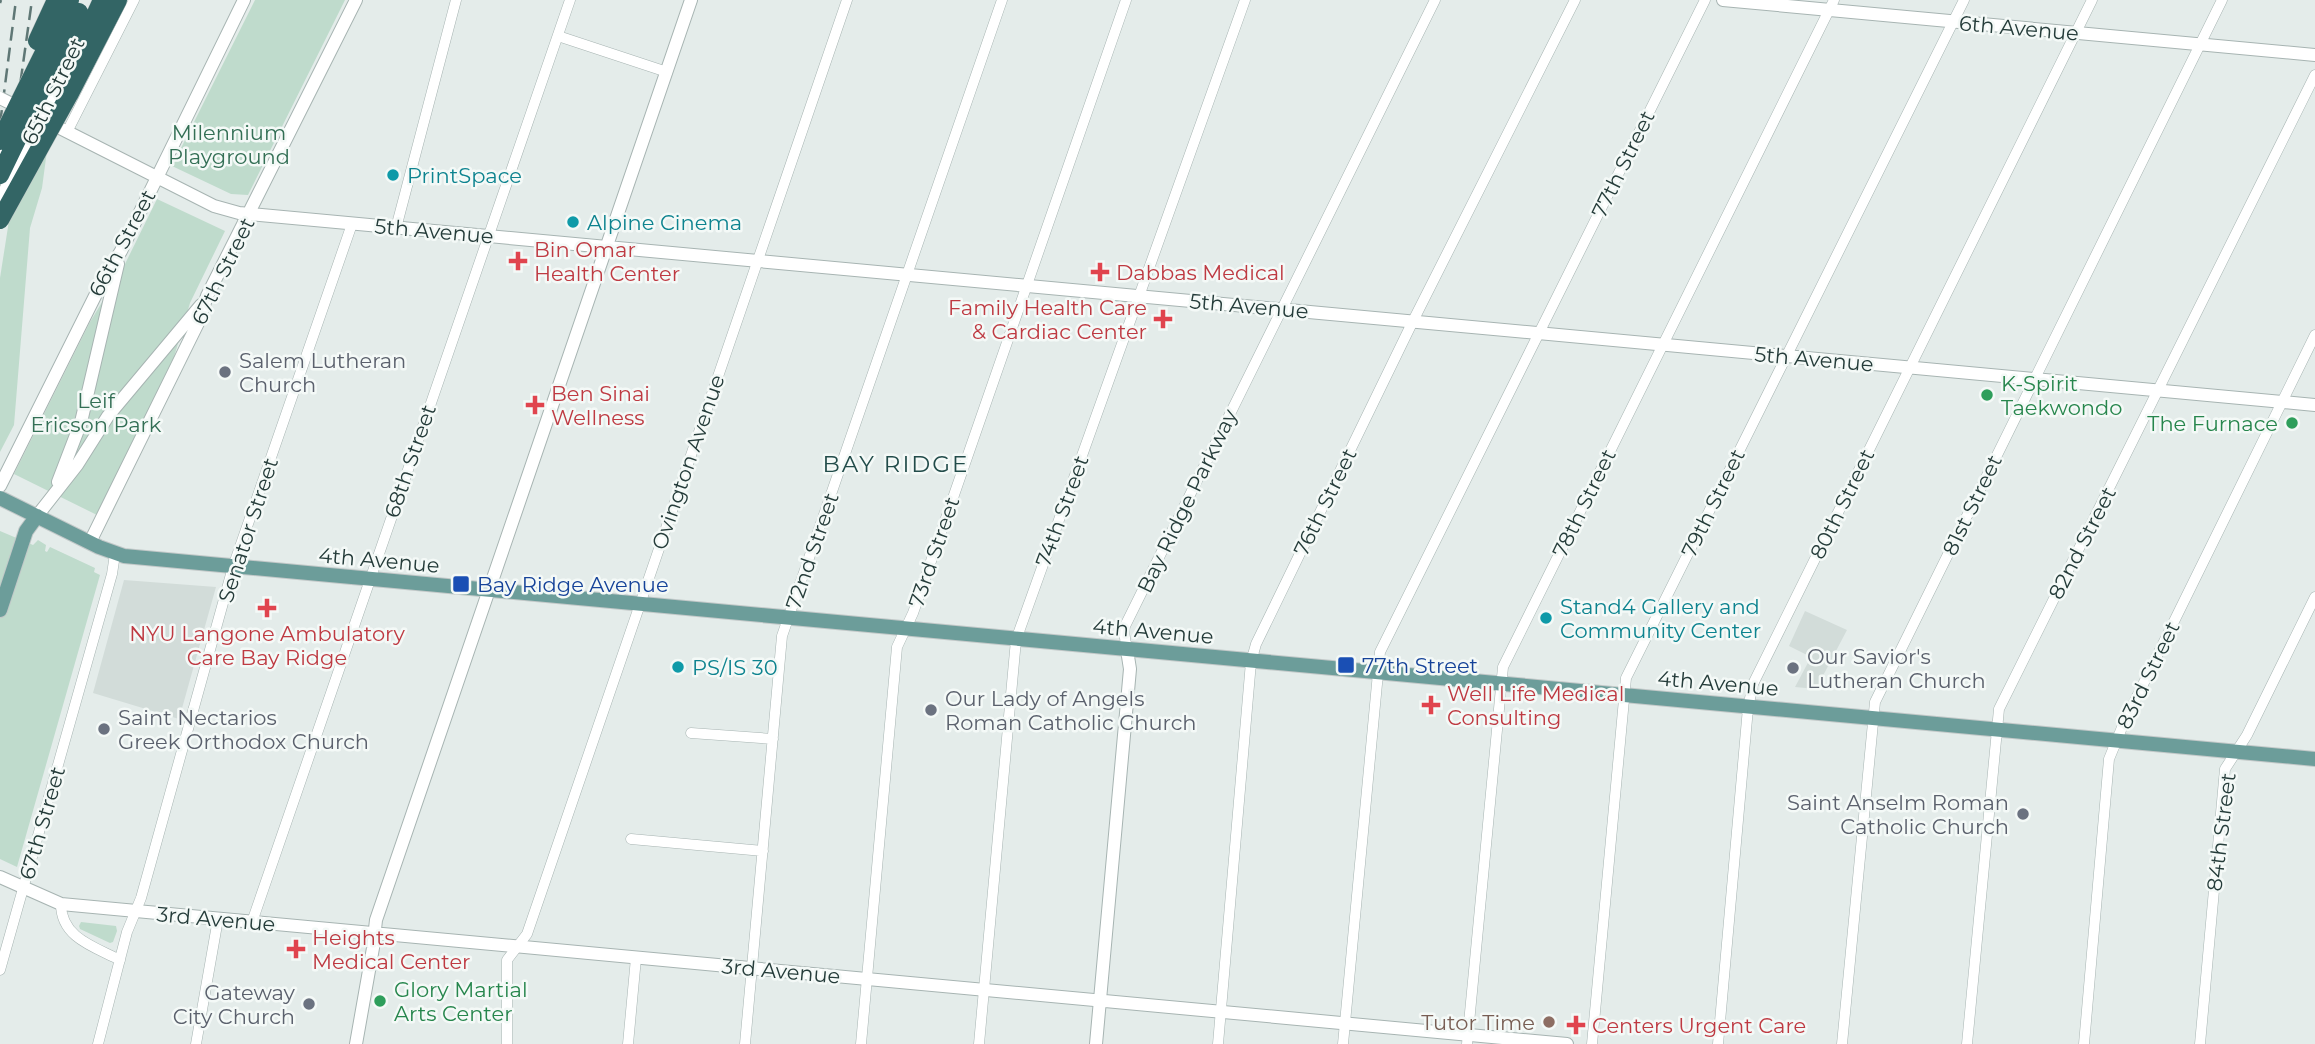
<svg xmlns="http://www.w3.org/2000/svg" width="2315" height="1044" viewBox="0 0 2315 1044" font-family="Montserrat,sans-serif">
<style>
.built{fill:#d2dcd9}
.green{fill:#bfdbcc}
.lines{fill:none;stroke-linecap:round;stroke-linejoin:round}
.minor-casing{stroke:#a7b4b2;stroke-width:11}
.tertiary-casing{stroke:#a7b4b2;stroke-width:14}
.primary-casing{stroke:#c2c8c8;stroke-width:16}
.minor{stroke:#fff;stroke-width:10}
.tertiary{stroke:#fff;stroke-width:12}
.primary{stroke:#6c9d9a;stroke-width:14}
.rail{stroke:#5f7775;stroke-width:2.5;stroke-dasharray:14 7;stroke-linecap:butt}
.tertiary-bridge-casing{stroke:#a7b4b2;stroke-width:14;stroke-linecap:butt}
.secondary-bridge-casing{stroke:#a0b4b0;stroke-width:16;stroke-linecap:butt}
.motorway-bridge-casing{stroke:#c2c8c8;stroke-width:19;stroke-linecap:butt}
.tertiary-bridge{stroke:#fff;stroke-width:12}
.secondary-bridge{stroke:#fff;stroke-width:14}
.motorway-bridge{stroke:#336565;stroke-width:18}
.culture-dot{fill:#0f9aa8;stroke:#f4f9f7;stroke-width:2.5}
.health-dot{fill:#e0444e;stroke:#f4f9f7;stroke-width:2.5}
.worship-dot{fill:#6b7280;stroke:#f4f9f7;stroke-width:2.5}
.leisure-dot{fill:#2e9e5b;stroke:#f4f9f7;stroke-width:2.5}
.transit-dot{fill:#1a4fb4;stroke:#f4f9f7;stroke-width:2.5}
.education-dot{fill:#8d6e63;stroke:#f4f9f7;stroke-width:2.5}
.labels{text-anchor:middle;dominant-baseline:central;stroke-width:5;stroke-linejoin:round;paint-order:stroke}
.street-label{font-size:21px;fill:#253c3a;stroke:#f4f9f7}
.park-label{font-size:21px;fill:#336f55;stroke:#f4f9f7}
.culture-label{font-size:21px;fill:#0d838f;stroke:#f4f9f7;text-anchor:start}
.health-label{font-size:21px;fill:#be3a42;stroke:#f4f9f7;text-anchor:start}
.worship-label{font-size:21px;fill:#5b616d;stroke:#f4f9f7;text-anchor:start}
.leisure-label{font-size:21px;fill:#27864d;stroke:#f4f9f7;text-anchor:start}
.transit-label{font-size:21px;fill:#164399;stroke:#f4f9f7;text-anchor:start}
.education-label{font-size:21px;fill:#785e54;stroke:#f4f9f7;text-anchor:end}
.neighbourhood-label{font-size:23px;letter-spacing:2px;fill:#224c4a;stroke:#f4f9f7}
</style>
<rect width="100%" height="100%" fill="#e4ecea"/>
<path class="built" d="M124,580L216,587L179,719L93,693Z
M1805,611L1847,630L1816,689L1795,687L1811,657L1789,646Z"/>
<path class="green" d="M255,0H345L248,195L231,194L172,166Z
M18,127L48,143L42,188L30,228L14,425L0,452V278L8,227Z
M157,199L225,231L190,303L174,357L97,515L14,474L90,322L125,264Z
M0,531L33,545L38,540L46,545L45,551L47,552L50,547L95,568L94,572L100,575L17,867L0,859Z
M81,922L116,926L117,931L113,942L110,943L80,929L79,926Z"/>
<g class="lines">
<g class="minor-casing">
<path id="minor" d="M558,36L667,72
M67,132L134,0
M396,228L456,0
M1127,650L1124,632L1125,626L1435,0
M691,733L773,739
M631,839L763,851
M61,904C61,938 95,947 120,960
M252,922L570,0
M0,970L112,574L115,554
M98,1044L127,932L141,898L233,567L352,224
M196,1044L218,919
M507,1044V960L527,934L847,0
M628,1044L636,958
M745,1044L782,636L1002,0
M861,1044L897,647L913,613L1126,0
M979,1044L1016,640L1245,0
M1218,1044L1251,662L1256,644L1413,321L1575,0
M1343,1044L1380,652L1705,0
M1467,1044L1503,667L1834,0
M1592,1044L1626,678L1964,0
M1718,1044L1748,708L1753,684L2092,0
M1842,1044L1875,702L2222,0
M1967,1044L1999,709L2315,75
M2084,1044L2109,759L2123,725L2315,335
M2200,1044L2225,769L2247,735L2315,597"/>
</g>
<g class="tertiary-casing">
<path id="tertiary" d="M1723,0L2315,55
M46,121L214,206L239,213L2315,405
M58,482L81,422L118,264
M0,486L103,280L121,251L244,0
M37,516L77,465L108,416L201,305
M90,542L199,321L207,296L356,0
M0,877L61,904L1567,1044
M356,1044L373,948L376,920L691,0
M1096,1044L1130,669L1127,650"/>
</g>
<g class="primary-casing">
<path id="primary" d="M0,498L99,547L124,556L2315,759
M0,610L26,531L37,516"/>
</g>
<use href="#minor" class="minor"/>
<use href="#tertiary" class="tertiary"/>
<use href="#primary" class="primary"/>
<path class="rail" d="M0,3L1,0
M0,124L16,0
M0,228L32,0"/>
<g class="tertiary-bridge-casing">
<path id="tertiary-bridge" d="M0,98L22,109"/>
</g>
<g class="secondary-bridge-casing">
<path id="secondary-bridge" d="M0,154L11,132
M0,203L81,34"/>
</g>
<g class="motorway-bridge-casing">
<path id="motorway-bridge" d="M37,41L56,0
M81,46L102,0
M0,141L70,0
M0,175L79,12
M0,220L69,95L118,0"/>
</g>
<use href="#tertiary-bridge" class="tertiary-bridge"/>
<use href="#secondary-bridge" class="secondary-bridge"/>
<use href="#motorway-bridge" class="motorway-bridge"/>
</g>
<g class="culture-dot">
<circle cx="393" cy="175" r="7"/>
<circle cx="573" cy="222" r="7"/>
<circle cx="1546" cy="618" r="7"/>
<circle cx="678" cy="667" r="7"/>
</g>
<g class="health-dot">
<path d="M514.5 250.5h7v7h7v7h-7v7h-7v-7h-7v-7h7z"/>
<path d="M1096.5 261.5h7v7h7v7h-7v7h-7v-7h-7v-7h7z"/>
<path d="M1159.5 308.5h7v7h7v7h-7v7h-7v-7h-7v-7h7z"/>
<path d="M531.5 394.5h7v7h7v7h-7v7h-7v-7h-7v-7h7z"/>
<path d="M263.5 597.5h7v7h7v7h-7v7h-7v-7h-7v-7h7z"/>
<path d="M1427.5 694.5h7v7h7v7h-7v7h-7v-7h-7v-7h7z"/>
<path d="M292.5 938.5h7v7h7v7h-7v7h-7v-7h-7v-7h7z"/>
<path d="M1572.5 1014.5h7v7h7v7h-7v7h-7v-7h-7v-7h7z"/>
</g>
<g class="worship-dot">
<circle cx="225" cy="372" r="7"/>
<circle cx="1793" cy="668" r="7"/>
<circle cx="931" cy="710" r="7"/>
<circle cx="104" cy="729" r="7"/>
<circle cx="2023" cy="814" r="7"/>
<circle cx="309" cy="1004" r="7"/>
</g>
<g class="leisure-dot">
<circle cx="1987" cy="395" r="7"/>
<circle cx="2292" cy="423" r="7"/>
<circle cx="380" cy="1001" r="7"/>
</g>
<g class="transit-dot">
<rect x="452" y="575" width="18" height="18" rx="3.5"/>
<rect x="1337" y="656" width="18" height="18" rx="3.5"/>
</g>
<circle class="education-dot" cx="1549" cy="1022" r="7"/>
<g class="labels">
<g class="street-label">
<text transform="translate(2019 28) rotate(5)">6th Avenue</text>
<text transform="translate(53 91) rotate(-64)">65th Street</text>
<text transform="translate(1623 164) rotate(-64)">77th Street</text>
<text transform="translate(434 231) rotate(5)">5th Avenue</text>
<text transform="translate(122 243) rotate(-62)">66th Street</text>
<text transform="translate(223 271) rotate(-64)">67th Street</text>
<text transform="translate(1249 306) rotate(5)">5th Avenue</text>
<text transform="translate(1814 359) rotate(5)">5th Avenue</text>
<text transform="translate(410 461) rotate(-71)">68th Street</text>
<text transform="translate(688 462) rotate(-71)">Ovington Avenue</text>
<text transform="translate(1187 501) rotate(-64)">Bay Ridge Parkway</text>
<text transform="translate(1325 502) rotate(-64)">76th Street</text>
<text transform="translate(1584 503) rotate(-64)">78th Street</text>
<text transform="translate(1713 503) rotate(-64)">79th Street</text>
<text transform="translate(1842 504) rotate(-64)">80th Street</text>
<text transform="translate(1972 505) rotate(-64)">81st Street</text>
<text transform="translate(1062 511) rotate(-70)">74th Street</text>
<text transform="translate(248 530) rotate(-72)">Senator Street</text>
<text transform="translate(2082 543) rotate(-63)">82nd Street</text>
<text transform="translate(812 551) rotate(-71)">72nd Street</text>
<text transform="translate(934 552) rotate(-71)">73rd Street</text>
<text transform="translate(379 560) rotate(5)">4th Avenue</text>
<text transform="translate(1153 631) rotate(5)">4th Avenue</text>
<text transform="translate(2148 675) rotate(-64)">83rd Street</text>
<text transform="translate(1718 683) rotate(5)">4th Avenue</text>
<text transform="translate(42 823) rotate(-74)">67th Street</text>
<text transform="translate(2221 832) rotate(-83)">84th Street</text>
<text transform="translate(216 919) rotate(5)">3rd Avenue</text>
<text transform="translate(781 971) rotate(5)">3rd Avenue</text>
</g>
<g class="park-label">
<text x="229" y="132">Milennium<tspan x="229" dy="24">Playground</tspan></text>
<text x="96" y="400">Leif<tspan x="96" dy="24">Ericson Park</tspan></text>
</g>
<g class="culture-label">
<text x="407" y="175">PrintSpace</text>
<text x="587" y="222">Alpine Cinema</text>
<text x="1560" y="606">Stand4 Gallery and<tspan x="1560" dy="24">Community Center</tspan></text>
<text x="692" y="667">PS/IS 30</text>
</g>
<g class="health-label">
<text x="534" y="249">Bin Omar<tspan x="534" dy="24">Health Center</tspan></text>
<text x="1116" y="272">Dabbas Medical</text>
<text x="1147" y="307" text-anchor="end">Family Health Care<tspan x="1147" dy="24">&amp; Cardiac Center</tspan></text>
<text x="551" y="393">Ben Sinai<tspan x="551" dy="24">Wellness</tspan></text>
<text x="267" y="633" text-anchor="middle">NYU Langone Ambulatory<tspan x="267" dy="24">Care Bay Ridge</tspan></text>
<text x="1447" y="693">Well Life Medical<tspan x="1447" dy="24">Consulting</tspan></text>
<text x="312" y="937">Heights<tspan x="312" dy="24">Medical Center</tspan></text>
<text x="1592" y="1025">Centers Urgent Care</text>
</g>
<g class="worship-label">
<text x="239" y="360">Salem Lutheran<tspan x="239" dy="24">Church</tspan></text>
<text x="1807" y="656">Our Savior's<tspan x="1807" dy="24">Lutheran Church</tspan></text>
<text x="945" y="698">Our Lady of Angels<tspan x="945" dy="24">Roman Catholic Church</tspan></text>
<text x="118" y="717">Saint Nectarios<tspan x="118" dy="24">Greek Orthodox Church</tspan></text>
<text x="2009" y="802" text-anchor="end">Saint Anselm Roman<tspan x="2009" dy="24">Catholic Church</tspan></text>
<text x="295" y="992" text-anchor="end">Gateway<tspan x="295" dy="24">City Church</tspan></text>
</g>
<g class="leisure-label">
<text x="2001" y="383">K-Spirit<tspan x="2001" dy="24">Taekwondo</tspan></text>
<text x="2278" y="423" text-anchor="end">The Furnace</text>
<text x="394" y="989">Glory Martial<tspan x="394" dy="24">Arts Center</tspan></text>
</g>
<g class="transit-label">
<text x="477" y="584">Bay Ridge Avenue</text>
<text x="1362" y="665">77th Street</text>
</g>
<g class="education-label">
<text x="1535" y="1022">Tutor Time</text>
</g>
<g class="neighbourhood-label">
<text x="896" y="464">BAY RIDGE</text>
</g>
</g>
</svg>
